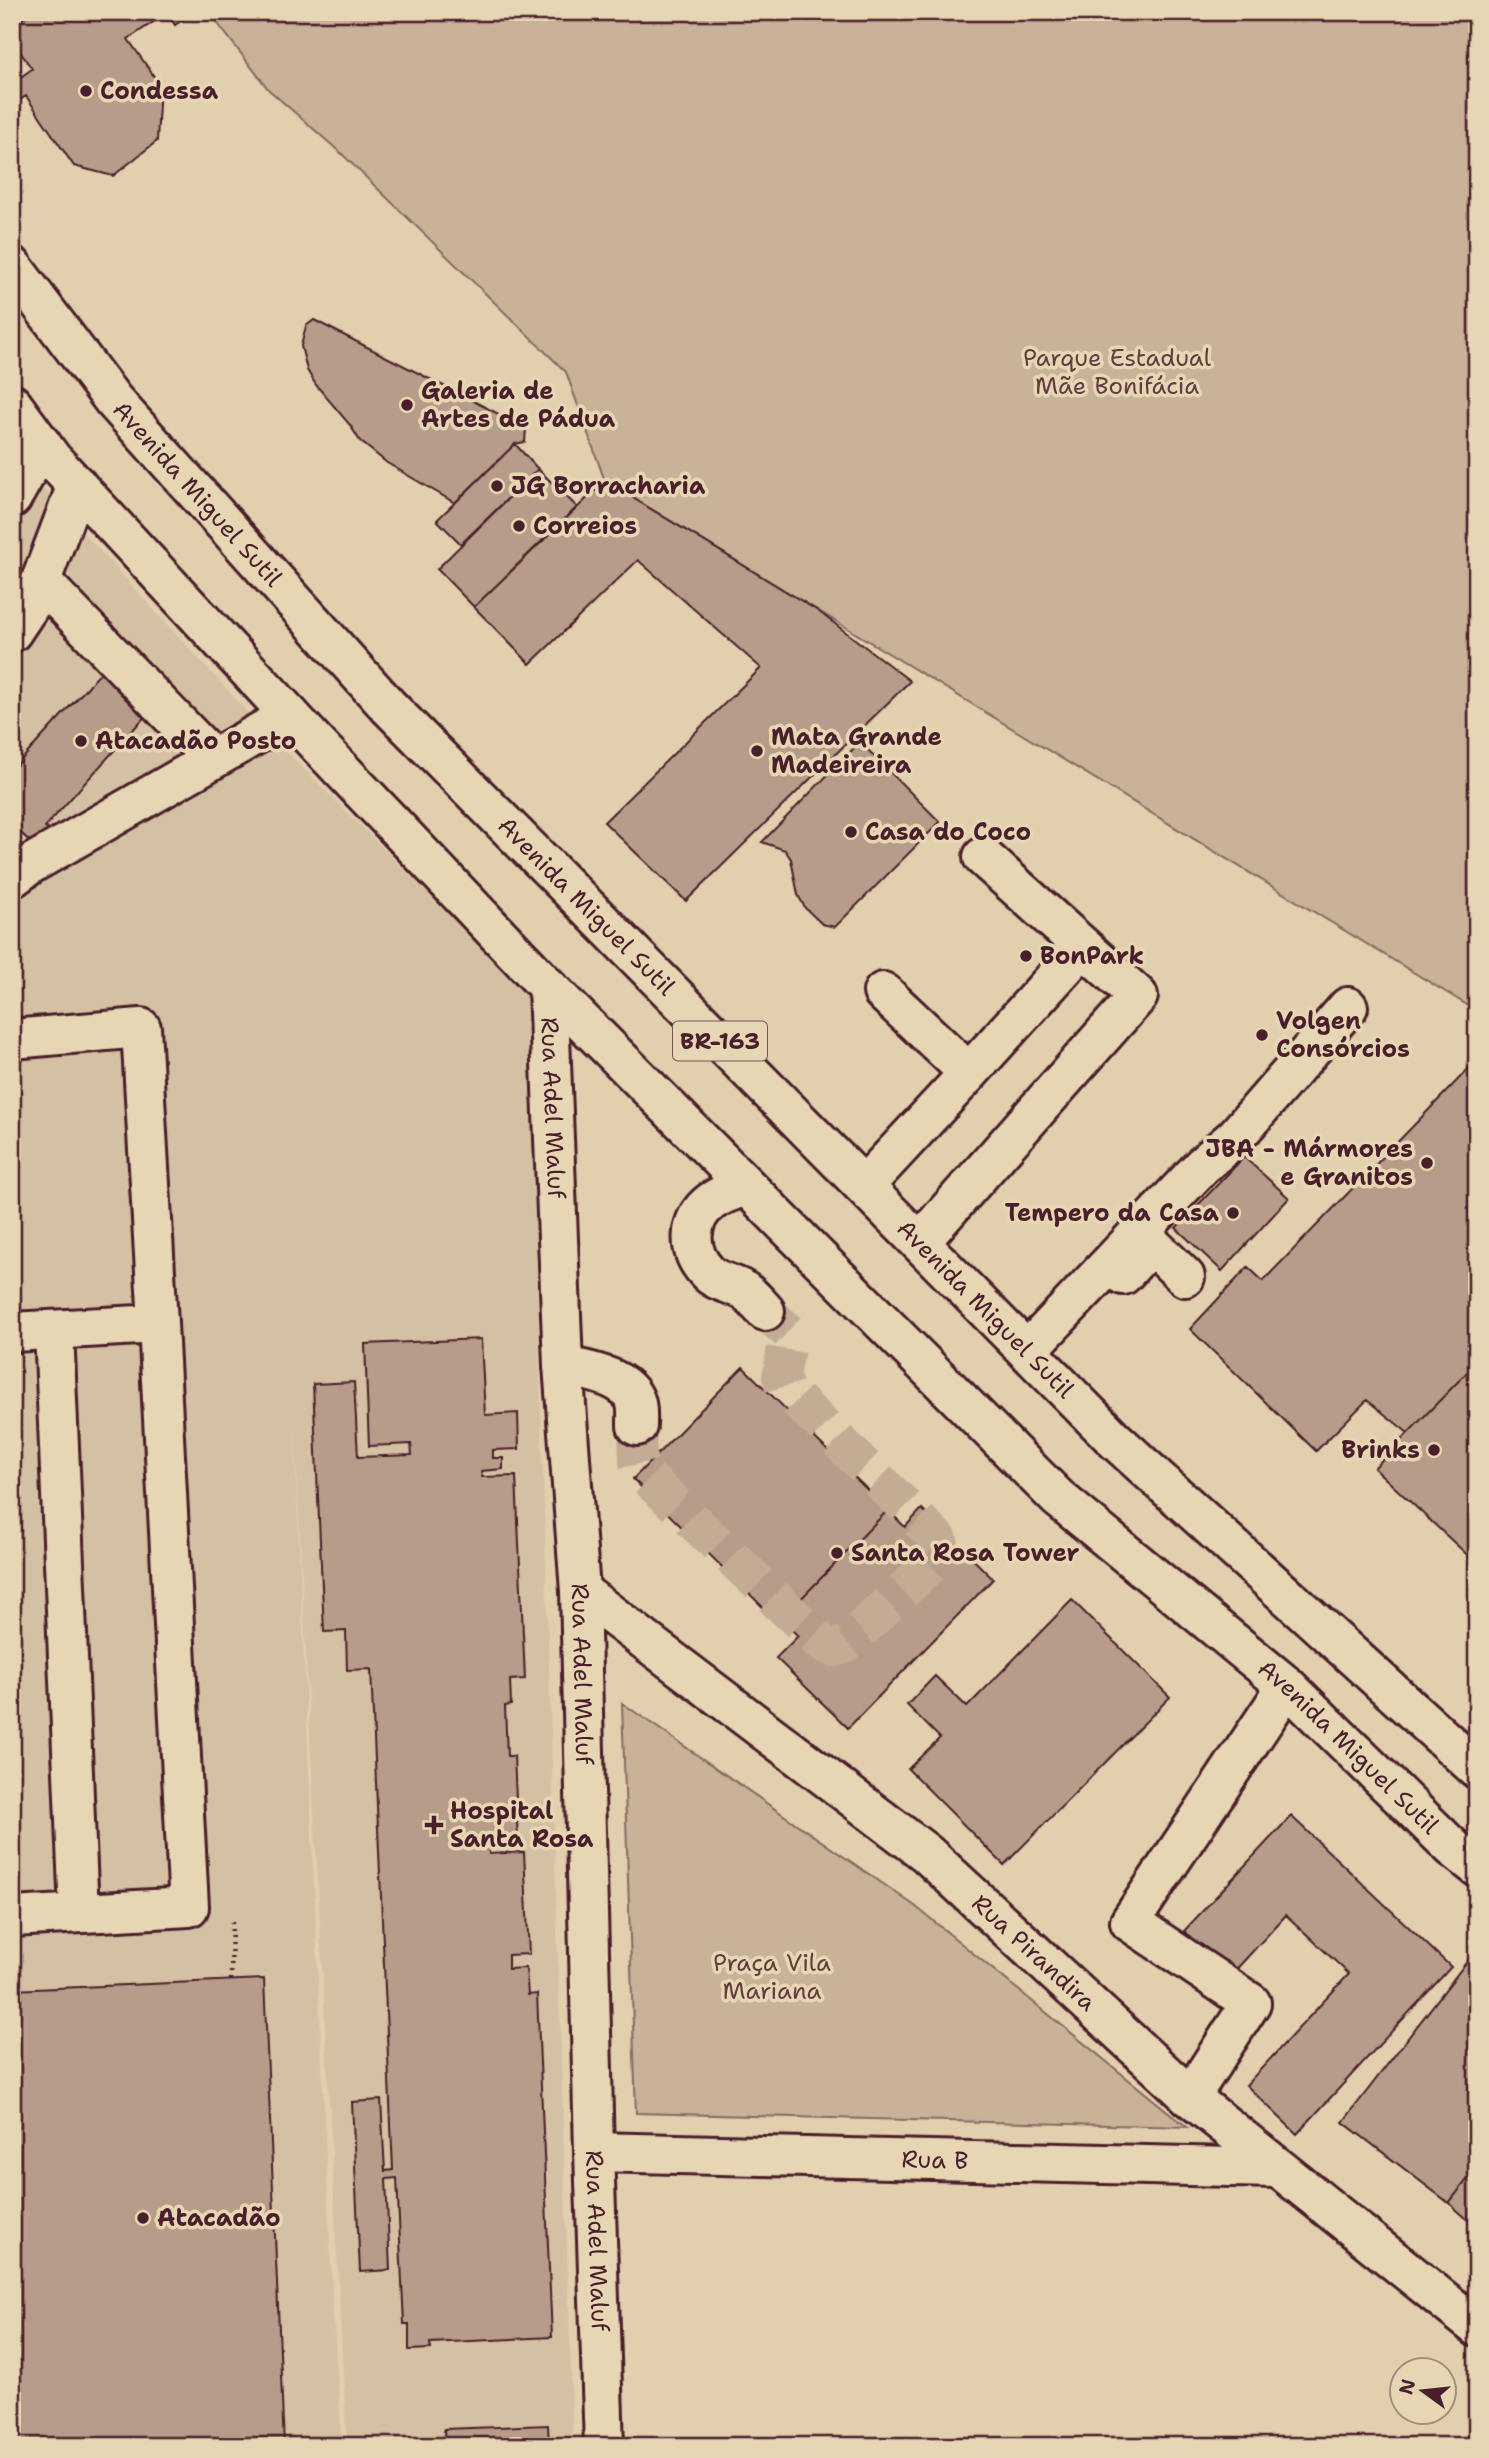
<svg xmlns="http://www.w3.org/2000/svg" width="1489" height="2458" viewBox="0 0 1489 2458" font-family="'Shantell Sans',sans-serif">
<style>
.built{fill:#d4c0a3}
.green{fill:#c8b298;stroke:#896862;stroke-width:2}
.building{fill:#b79d89;stroke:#4a1f2b;stroke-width:2}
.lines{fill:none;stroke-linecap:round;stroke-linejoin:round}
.minor-tunnel{stroke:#c3ac94;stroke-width:38;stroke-dasharray:38 19;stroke-linecap:butt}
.minor-casing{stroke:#4a1f2b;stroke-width:44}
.highway-casing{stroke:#4a1f2b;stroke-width:44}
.path{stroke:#4a1f2b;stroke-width:4.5;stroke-dasharray:2 5;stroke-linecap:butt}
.minor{stroke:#e7d6b3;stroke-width:38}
.highway{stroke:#e7d6b3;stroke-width:38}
.poi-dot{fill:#4a1f2b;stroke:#e7d6b3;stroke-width:2.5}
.labels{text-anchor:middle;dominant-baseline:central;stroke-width:7;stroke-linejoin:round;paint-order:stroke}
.shield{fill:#e7d6b3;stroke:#795654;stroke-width:2}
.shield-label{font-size:23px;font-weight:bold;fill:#4a1f2b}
.poi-label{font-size:24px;font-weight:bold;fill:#4a1f2b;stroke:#e7d6b3;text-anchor:start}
.park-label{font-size:24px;fill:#633c41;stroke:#e7d6b3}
.street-label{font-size:24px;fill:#4a1f2b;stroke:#e7d6b3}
</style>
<rect width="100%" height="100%" fill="#e1cfae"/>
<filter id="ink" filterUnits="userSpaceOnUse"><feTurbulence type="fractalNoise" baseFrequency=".0143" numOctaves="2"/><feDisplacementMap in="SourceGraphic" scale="14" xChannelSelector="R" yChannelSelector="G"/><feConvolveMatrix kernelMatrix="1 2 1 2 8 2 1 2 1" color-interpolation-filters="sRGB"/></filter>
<g filter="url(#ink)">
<path class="built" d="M12,455L249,714L528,994L573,2446H347L291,1367L333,2316L342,2446H12Z"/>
<path class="green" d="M209,12H1477V1011L605,481L566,372L341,153L269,90Z
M622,1703L915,1906L1187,2127L636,2113Z"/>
<path class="building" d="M32,12H194L175,25L167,13L128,39L160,85L157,141L113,176L74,166L26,96L12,105V83L32,69L12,40V27Z
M314,320L526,428L525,442L515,444L455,503L387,463L360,441L350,425L316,385L307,370L301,346L306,326Z
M515,444L538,469L461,544L437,520Z
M538,469L577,507L474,607L437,569Z
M605,481L818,611L910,681L686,901L604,822L761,668L638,560L530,664L474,607Z
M104,669L149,712L45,827L48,830L34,845L12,825V770Z
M860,742L940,822L835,927L822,924L805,908L798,895L791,859L785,850L762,842Z
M1477,1060V1362L1408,1433L1367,1400L1316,1451L1190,1329L1248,1267L1263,1281Z
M1244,1157L1289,1198L1222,1271L1176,1228Z
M481,1339L485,1415L518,1413L519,1449L493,1450V1458H503V1469L481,1471L482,1477L516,1476L525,1679L510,1680L511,1705L505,1706L507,1756H514L518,1842L488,1843L489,1854L524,1852L529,1954L508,1955V1969L526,1968L528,1995L537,1994L552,2337L430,2343L431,2349L409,2350V2324H404L397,2178L386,2179L390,2270L360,2272L352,2102L381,2100L385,2171L393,2170L371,1669L347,1670L346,1631L324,1632L313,1384L354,1382L358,1457L412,1455L411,1444L369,1446L365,1344Z
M1477,1362V1564L1374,1468Z
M743,1367L888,1510L778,1622L633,1479Z
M743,1367L905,1527L922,1509L993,1579L848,1728L776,1658L798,1636L781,1619L778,1622L633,1479Z
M1072,1600L1170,1697L1004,1865L908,1769L940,1738L907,1705L935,1676L967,1707Z
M1291,1816L1451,1967L1297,2134L1246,2085L1349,1974L1286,1915L1231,1975L1184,1931Z
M1469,1959L1477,1965V2167L1449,2203L1343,2122Z
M264,1979L284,2446H12V1990Z
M1477,2167V2228L1449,2203Z
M548,2425L549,2446H445L444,2429Z"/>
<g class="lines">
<path class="minor-tunnel" d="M637,1426L638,1461L640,1471L823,1644L834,1648L844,1645L936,1560L941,1551L939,1540L784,1387L781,1376L789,1332L765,1311"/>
<g class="minor-casing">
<g id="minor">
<path d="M12,498L42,445"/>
<path d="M41,581L213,759"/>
<path d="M12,632L34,599L77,485"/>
<path d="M12,878L31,864L290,715"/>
<path id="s1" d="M548,987L563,1365L580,1591L594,2152L604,2446"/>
<path d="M12,1039L141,1028L158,1324L12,1332"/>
<path d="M969,1073L1083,947"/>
<path d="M746,1186C734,1190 722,1194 712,1201C687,1219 687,1251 707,1272C716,1282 730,1283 741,1289C750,1293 758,1304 765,1311"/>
<path d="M864,1186L969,1073L883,992"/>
<path d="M920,1242L1138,996L983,857"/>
<path d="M1123,1275L1151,1244L1185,1277"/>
<path d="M54,1330L79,1913"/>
<path d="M1027,1351L1202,1166L1236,1136L1348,1007"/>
<path d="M563,1365C585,1371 622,1375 634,1398C638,1405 637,1418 637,1426"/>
<path id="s2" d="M580,1591L926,1853L1190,2097L1477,2327"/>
<path d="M12,1917L189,1907L158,1324"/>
<path d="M1190,2097L1251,2003L1130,1922L1287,1686"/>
<path id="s3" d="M594,2152L1275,2168"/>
</g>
</g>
<g class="highway-casing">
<g id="highway">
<path id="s4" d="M12,266L113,400L388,706L1115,1440L1477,1769"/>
<path id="s5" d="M12,404L52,459L315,742L548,987L1058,1498L1287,1686L1452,1847L1477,1867"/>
</g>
</g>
<path class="path" d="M231,1980L232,1918"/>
<use href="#minor" class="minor"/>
<use href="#highway" class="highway"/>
</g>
</g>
<g class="poi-dot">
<circle cx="86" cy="91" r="7"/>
<circle cx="407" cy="405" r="7"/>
<circle cx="497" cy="486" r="7"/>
<circle cx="519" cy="526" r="7"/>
<circle cx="81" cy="741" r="7"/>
<circle cx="757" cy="751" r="7"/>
<circle cx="851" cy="832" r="7"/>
<circle cx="1026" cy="956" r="7"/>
<circle cx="1262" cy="1035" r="7"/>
<circle cx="1427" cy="1163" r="7"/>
<circle cx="1233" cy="1213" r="7"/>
<circle cx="1434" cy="1450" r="7"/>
<circle cx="837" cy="1553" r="7"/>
<path d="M430.5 1814.5h7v7h7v7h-7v7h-7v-7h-7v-7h7z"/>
<circle cx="143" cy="2218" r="7"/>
</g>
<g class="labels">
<rect class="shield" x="673" y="1021.5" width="94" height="39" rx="5"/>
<g class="shield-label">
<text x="720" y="1041">BR-163</text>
</g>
<g class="poi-label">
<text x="100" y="91">Condessa</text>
<text x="421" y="391">Galeria de<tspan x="421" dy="28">Artes de Pádua</tspan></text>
<text x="511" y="486">JG Borracharia</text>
<text x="533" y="526">Correios</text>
<text x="771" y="737">Mata Grande<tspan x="771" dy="28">Madeireira</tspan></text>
<text x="95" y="741">Atacadão Posto</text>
<text x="865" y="832">Casa do Coco</text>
<text x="1040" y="956">BonPark</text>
<text x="1276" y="1021">Volgen<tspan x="1276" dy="28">Consórcios</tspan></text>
<text x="1413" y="1149" text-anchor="end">JBA - Mármores<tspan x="1413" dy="28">e Granitos</tspan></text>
<text x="1219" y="1213" text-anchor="end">Tempero da Casa</text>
<text x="1420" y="1450" text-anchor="end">Brinks</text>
<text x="851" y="1553">Santa Rosa Tower</text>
<text x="450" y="1811">Hospital<tspan x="450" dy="28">Santa Rosa</tspan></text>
<text x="157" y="2218">Atacadão</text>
</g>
<g class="park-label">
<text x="1117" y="358">Parque Estadual<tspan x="1117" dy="28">Mãe Bonifácia</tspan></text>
<text x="772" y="1963">Praça Vila<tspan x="772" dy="28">Mariana</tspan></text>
</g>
<g class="street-label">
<text stroke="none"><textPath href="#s4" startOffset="294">Avenida Miguel Sutil</textPath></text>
<text stroke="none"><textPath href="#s4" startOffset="861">Avenida Miguel Sutil</textPath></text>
<text stroke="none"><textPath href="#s1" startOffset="121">Rua Adel Maluf</textPath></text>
<text stroke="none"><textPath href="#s4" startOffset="1428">Avenida Miguel Sutil</textPath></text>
<text stroke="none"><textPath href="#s1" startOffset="688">Rua Adel Maluf</textPath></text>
<text stroke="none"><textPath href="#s5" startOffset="1897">Avenida Miguel Sutil</textPath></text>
<text stroke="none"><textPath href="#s2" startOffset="581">Rua Pirandira</textPath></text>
<text stroke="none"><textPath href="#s3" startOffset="341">Rua B</textPath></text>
<text stroke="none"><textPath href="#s1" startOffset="1255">Rua Adel Maluf</textPath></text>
</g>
</g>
<rect width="1489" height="2458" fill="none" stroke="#e7d6b3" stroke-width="42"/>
<rect x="21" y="21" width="1447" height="2416" fill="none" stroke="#4a1f2b" stroke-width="2.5" filter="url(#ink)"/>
<g transform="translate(1423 2391) rotate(285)"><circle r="33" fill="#e7d6b3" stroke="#a88d7d" stroke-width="2"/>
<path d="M0-5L12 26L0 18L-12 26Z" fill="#4a1f2b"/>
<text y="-10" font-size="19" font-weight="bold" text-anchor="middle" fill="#4a1f2b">N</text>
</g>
</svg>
